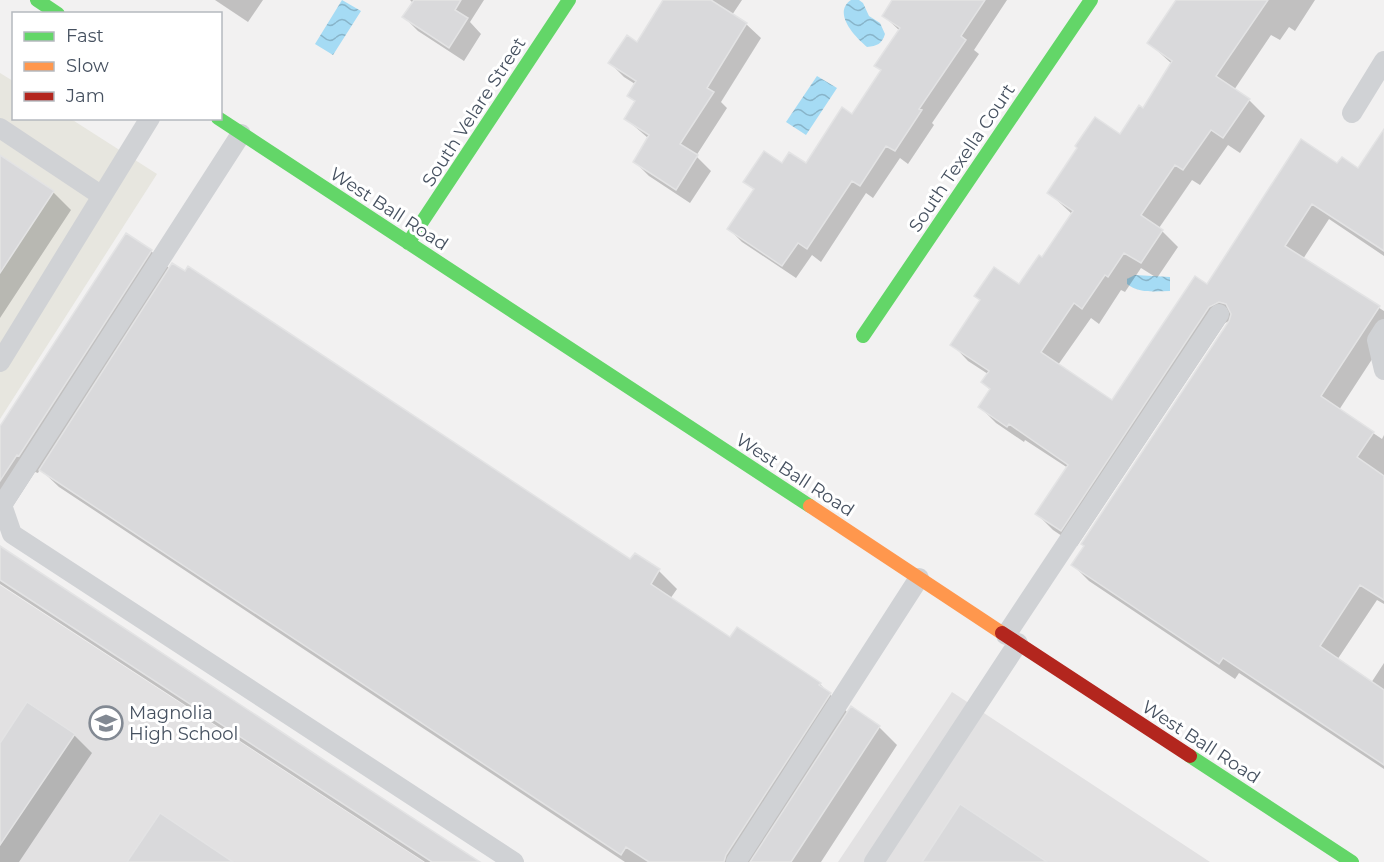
<svg xmlns="http://www.w3.org/2000/svg" width="1384" height="862" viewBox="0 0 1384 862" font-family="Montserrat,sans-serif">
<style>
.commercial{fill:#e7e6df}
.education{fill:#e2e1e2}
.water{fill:url(#water-waves)}
.shadow{fill:#0003}
.building{fill:#d9d9db;stroke:#e3e3e4;stroke-width:1.5}
.lines{fill:none;stroke-linecap:round;stroke-linejoin:round}
.lane{stroke:#d0d2d5;stroke-width:20}
.fast{stroke:#63d668;stroke-width:14}
.slow{stroke:#ff974d;stroke-width:14}
.jam{stroke:#b3261e;stroke-width:14}
.labels{text-anchor:middle;dominant-baseline:central;stroke-width:6;stroke-linejoin:round;paint-order:stroke}
.street-label{font-size:18px;fill:#465160;stroke:#fff}
.poi-label{font-size:18px;fill:#465160;stroke:#fff;text-anchor:start}
</style>
<defs>
<pattern id="water-waves" width="16" height="10" patternUnits="userSpaceOnUse" patternTransform="scale(1.5)"><rect width="16" height="10" fill="#a5dbf4"/><path d="M0 5q4-4 8 0t8 0" fill="none" stroke="#88b4c9"/></pattern>
</defs>
<rect width="100%" height="100%" fill="#f2f1f1"/>
<path class="commercial" d="M0,73L13,81L14,118L71,119L157,174L0,419Z"/>
<path class="education" d="M0,585L424,862H0Z
M952,692L1210,862H838Z"/>
<path class="water" d="M342,0L361,11L333,55L315,44Z
M851,0H859L863,3L869,16L880,23L885,34C882,44 877,46 867,47C855,37 832,13 851,0Z
M817,76L837,88L806,135L786,122Z
M1135,275L1170,277V291C1156,291 1139,294 1127,284V279Z"/>
<path class="shadow" d="M215,0H263L248,22Z
M410,0H484L470,22L481,34L464,61L418,31L404,17L413,3Z
M665,0H742L732,15L746,24L761,38L721,102L727,108L696,156L711,171L690,203L649,176L635,162L648,138L626,119L636,103L629,95L635,84L624,77L610,63L637,44Z
M894,0H1007L974,50L979,54L932,123L934,125L908,164L900,158L873,198L866,193L821,262L812,255L796,278L742,242L729,229L755,191L745,181L783,165H806L853,116L882,72L876,66L900,31L884,16Z
M1178,0H1315L1295,31L1289,27L1280,40L1271,35L1234,90L1249,100L1265,116L1240,153L1228,145L1200,185L1192,180L1159,228L1178,247L1157,278L1141,268L1125,292L1121,290L1099,324L1091,318L1058,365L1112,402L1208,286L1338,165L1359,170L1384,132V256L1329,219L1303,259L1384,311V348L1380,347L1339,410L1382,439L1384,435V604L1377,600L1337,660L1371,683L1384,663V769L1239,673L1235,679L1089,581L1073,565L1231,320L1225,323L1077,546L1053,530L1037,514L1068,468L1025,440L1024,442L996,423L980,407L991,391L983,382L988,374L968,361L952,344L981,301L1019,286L1042,259L1072,214L1049,193L1120,136L1143,110L1172,64L1149,43Z
M0,157L53,192L71,210L0,318Z
M151,251L170,269L631,561L635,555L659,571L677,589L670,599L731,639L737,629L820,684L848,713L879,727L897,745L821,862H625L59,487L40,469L38,473L35,472L0,526V428Z
M0,548L478,862H425L0,584Z
M74,735L92,753L19,862H0V746Z"/>
<path class="building" d="M414,0H461L455,10L468,18L449,48L402,17Z
M663,0H711L747,23L707,88L714,92L680,144L698,155L676,190L633,162L649,135L624,119L635,101L627,96L636,81L608,63L627,35L637,42Z
M892,0H985L961,36L966,40L919,109L922,110L895,151L886,146L860,186L852,181L807,249L798,243L782,266L727,229L754,189L743,182L764,151L782,163L789,152L806,163L842,107L852,114L881,70L874,66L900,28L882,16Z
M1176,0H1268L1216,76L1250,99L1223,138L1211,130L1183,170L1175,165L1141,215L1163,230L1141,263L1124,253L1108,277L1105,275L1082,309L1074,303L1041,352L1112,400L1195,276L1207,284L1301,139L1337,163L1342,157L1358,168L1384,129V251L1312,204L1285,246L1380,306L1321,396L1374,432L1357,457L1384,476V600L1360,585L1320,646L1384,690V765L1223,658L1219,664L1071,565L1084,546L1081,544L1229,321L1231,314L1226,304L1219,302L1209,307L1061,531L1035,514L1068,465L1009,424L1007,427L978,407L990,389L981,382L989,371L950,345L980,300L974,296L994,267L1019,284L1039,255L1042,257L1073,211L1047,193L1077,148L1075,146L1095,117L1120,134L1139,105L1143,108L1172,61L1147,43Z
M0,155L54,191L0,273Z
M126,233L152,250L19,456L17,455L0,481V426Z
M172,263L185,271L188,266L630,559L635,553L660,569L651,584L730,637L737,627L821,683L819,685L831,693L726,855L724,862H649L626,847L621,855L39,470Z
M0,546L321,758L480,862H432L0,580Z
M27,702L75,734L0,845V743Z
M851,706L880,726L791,862H750Z
M960,804L1047,862H922Z
M160,813L233,862H127Z"/>
<g class="lines">
<path class="lane" d="M1352,113L1384,61
M0,128L102,196
M241,134L2,505L12,534L514,862
M1384,329L1377,340L1384,370
M0,362L150,118
M1006,635L1219,314
M736,862L919,578
M874,862L1018,643"/>
<path class="fast" d="M37,0L58,14
M218,118L810,506
M408,243L569,0
M863,336L1091,0
M1190,756L1352,862"/>
<path class="slow" d="M810,506L1002,633"/>
<path class="jam" d="M1002,633L1190,756"/>
</g>
<defs>
<g id="school-ring" transform="scale(1.725)"><circle r="9.5" fill="#fff" stroke="#828993" stroke-width="1.5"/><path d="M0-5L7-2L0 1L-7-2ZM-4 1L0 2.5L4 1V4Q0 6-4 4Z" fill="#828993"/></g>
</defs>
<g fill-rule="evenodd">
<use href="#school-ring" x="106" y="723"/>
</g>
<g class="labels">
<g class="street-label">
<text transform="translate(474 112) rotate(-57)">South Velare Street</text>
<text transform="translate(962 158) rotate(-56)">South Texella Court</text>
<text transform="translate(389 209) rotate(33)">West Ball Road</text>
<text transform="translate(795 475) rotate(33)">West Ball Road</text>
<text transform="translate(1201 742) rotate(33)">West Ball Road</text>
</g>
<g class="poi-label">
<text x="129" y="713">Magnolia<tspan x="129" dy="21">High School</tspan></text>
</g>
</g>
<rect x="12" y="12" width="210" height="108" fill="#ffffff" stroke="#b5b9bf" stroke-width="1.5"/>
<rect x="24" y="32" width="30" height="9" fill="#63d668" stroke="#b5b9bf" stroke-width="1.5"/>
<text x="66" y="42" font-size="18" fill="#465160">Fast</text>
<rect x="24" y="62" width="30" height="9" fill="#ff974d" stroke="#b5b9bf" stroke-width="1.5"/>
<text x="66" y="72" font-size="18" fill="#465160">Slow</text>
<rect x="24" y="92" width="30" height="9" fill="#b3261e" stroke="#b5b9bf" stroke-width="1.5"/>
<text x="66" y="102" font-size="18" fill="#465160">Jam</text>
</svg>
